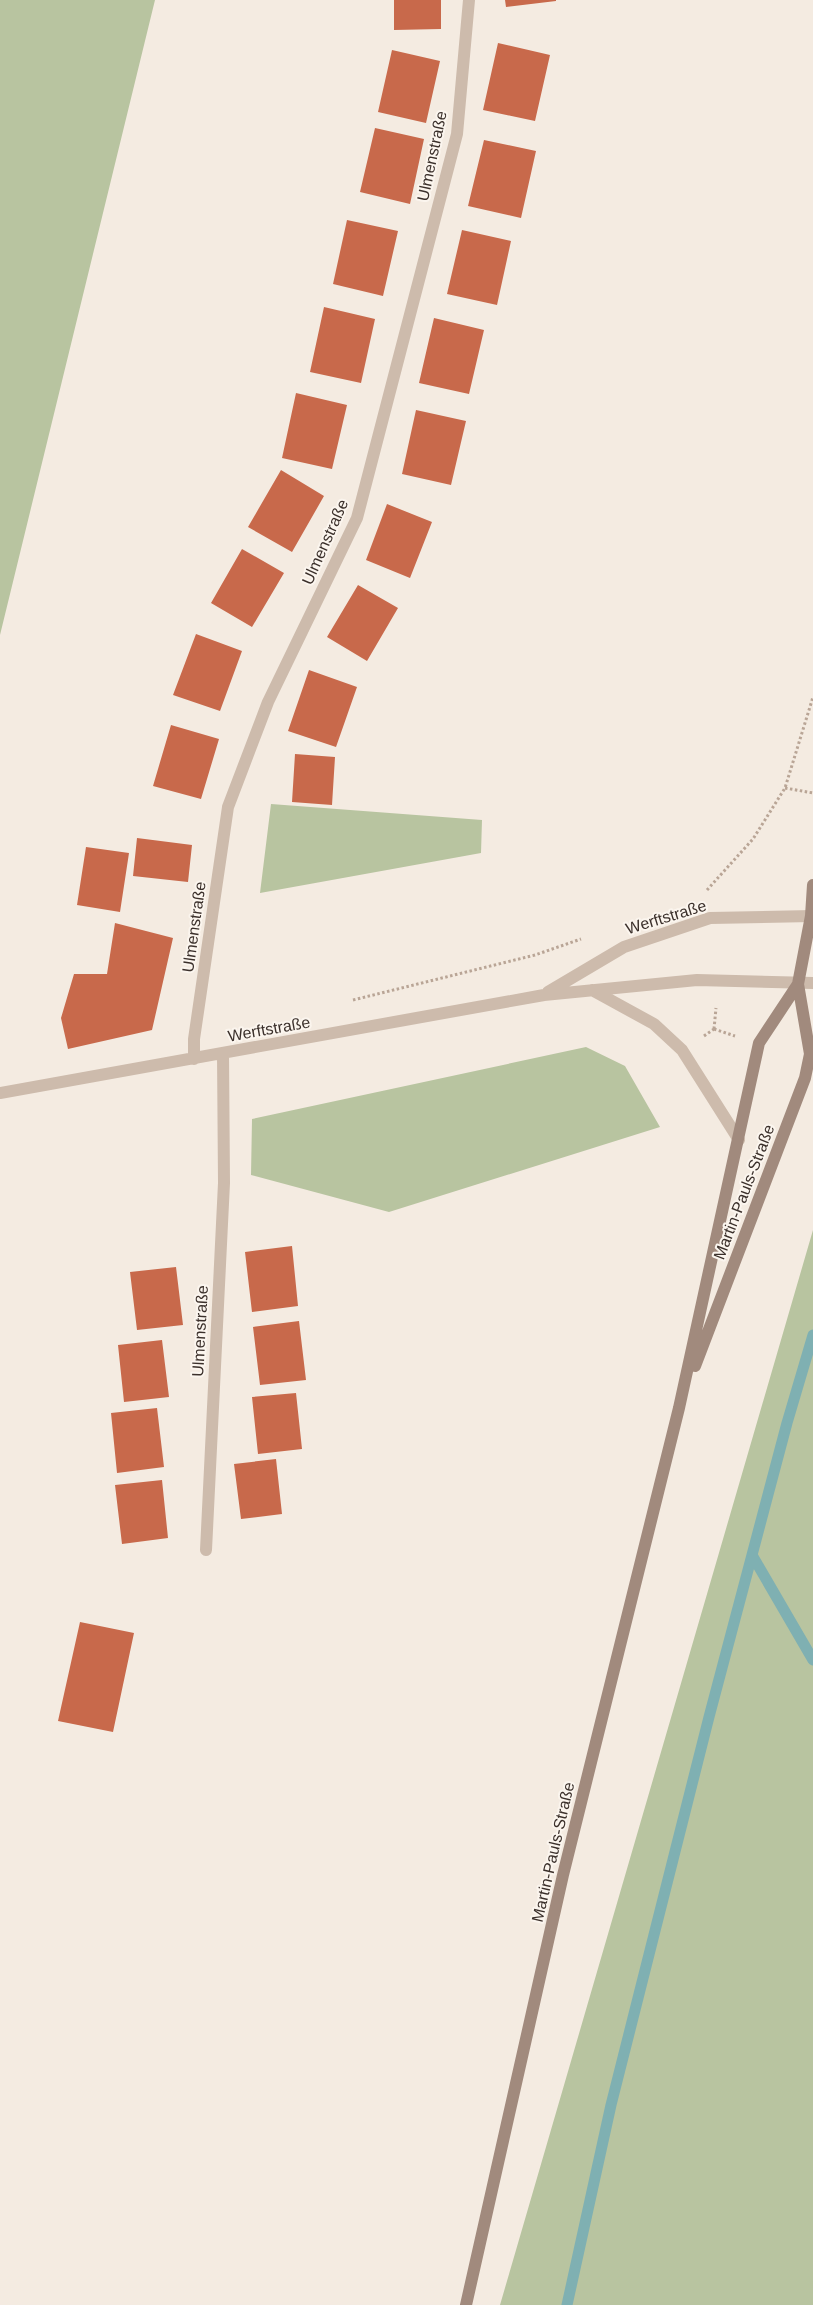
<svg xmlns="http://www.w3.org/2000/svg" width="813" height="2305" viewBox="0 0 813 2305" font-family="Arial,sans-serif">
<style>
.green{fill:#b8c4a0}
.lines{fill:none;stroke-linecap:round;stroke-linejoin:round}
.stream{stroke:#7fb0b2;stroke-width:11}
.building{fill:#c8694b}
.path{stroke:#b9a596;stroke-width:3;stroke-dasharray:2.5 2.5;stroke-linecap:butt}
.street{stroke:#cdbbac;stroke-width:12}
.secondary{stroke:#a18a7d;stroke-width:12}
.labels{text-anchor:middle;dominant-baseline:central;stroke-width:4;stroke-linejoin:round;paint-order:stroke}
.street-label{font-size:16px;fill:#3b302b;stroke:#fbf5ee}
</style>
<rect width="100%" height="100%" fill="#f4ebe1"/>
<path class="green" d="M0,0H155L0,635Z
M271,804L482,820L481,853L260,893Z
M586,1047L625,1066L660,1127L389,1212L251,1175L252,1119Z
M813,1230V2305H500Z"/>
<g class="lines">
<path class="stream" d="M752,1555L813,1660
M567,2305L611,2105L709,1717L787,1423L813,1335"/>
</g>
<path class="building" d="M394,0H441V29L394,30Z
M505,0H556V1L506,7Z
M498,43L550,55L535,121L483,110Z
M392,50L440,61L426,123L378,112Z
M375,128L424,139L410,204L360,192Z
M484,140L536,151L521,218L468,206Z
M347,220L398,231L383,296L333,284Z
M462,230L511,241L497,305L447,294Z
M324,307L375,319L361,383L310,372Z
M434,318L484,330L469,394L419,383Z
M296,393L347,405L332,469L282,458Z
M416,410L466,421L451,485L402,474Z
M281,470L324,496L292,552L248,527Z
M387,504L432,522L410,578L366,560Z
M242,549L284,573L252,627L211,603Z
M358,585L398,608L367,661L327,637Z
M196,634L242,651L220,711L173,695Z
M309,670L357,687L336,747L288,731Z
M171,725L219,739L201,799L153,786Z
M295,754L335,757L332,805L292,802Z
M137,838L192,845L188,882L133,876Z
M86,847L129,853L120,912L77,905Z
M115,923L173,938L152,1030L68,1049L61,1018L74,974H107Z
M292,1246L298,1306L252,1312L245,1252Z
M176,1267L183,1325L137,1330L130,1272Z
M299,1321L306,1380L260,1385L253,1327Z
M162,1340L169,1397L124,1402L118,1345Z
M296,1393L302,1449L258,1454L252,1397Z
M157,1408L164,1467L117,1473L111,1413Z
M276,1459L282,1514L241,1519L234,1464Z
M162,1480L168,1538L122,1544L115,1485Z
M80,1622L134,1633L113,1732L58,1721Z"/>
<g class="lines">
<path class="path" d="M785,788L813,793
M707,890L753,839L785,788L813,697
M353,1000L535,955L581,939
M714,1029L716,1008
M714,1029L735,1036
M704,1036L714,1029"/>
<path class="street" d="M592,990L654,1024L682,1050L739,1140
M548,992L624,947L710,918L813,916
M194,1059V1039L228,807L268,702L357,518L457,134L469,0
M0,1093L544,995L697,980L813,983
M206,1550L224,1183L223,1054"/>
<path class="secondary" d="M695,1366L805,1078L810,1054L798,984L811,916L813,885
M466,2305L563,1875L679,1408L759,1043L798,984"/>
</g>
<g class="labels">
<g class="street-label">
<text transform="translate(432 156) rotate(-78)">Ulmenstraße</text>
<text transform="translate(325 542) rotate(-66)">Ulmenstraße</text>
<text transform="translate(666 917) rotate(-17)">Werftstraße</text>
<text transform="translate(194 927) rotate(-82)">Ulmenstraße</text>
<text transform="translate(269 1029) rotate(-10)">Werftstraße</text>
<text transform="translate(744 1192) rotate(-69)">Martin-Pauls-Straße</text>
<text transform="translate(200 1331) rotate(-87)">Ulmenstraße</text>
<text transform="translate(553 1852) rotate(-77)">Martin-Pauls-Straße</text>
</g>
</g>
</svg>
